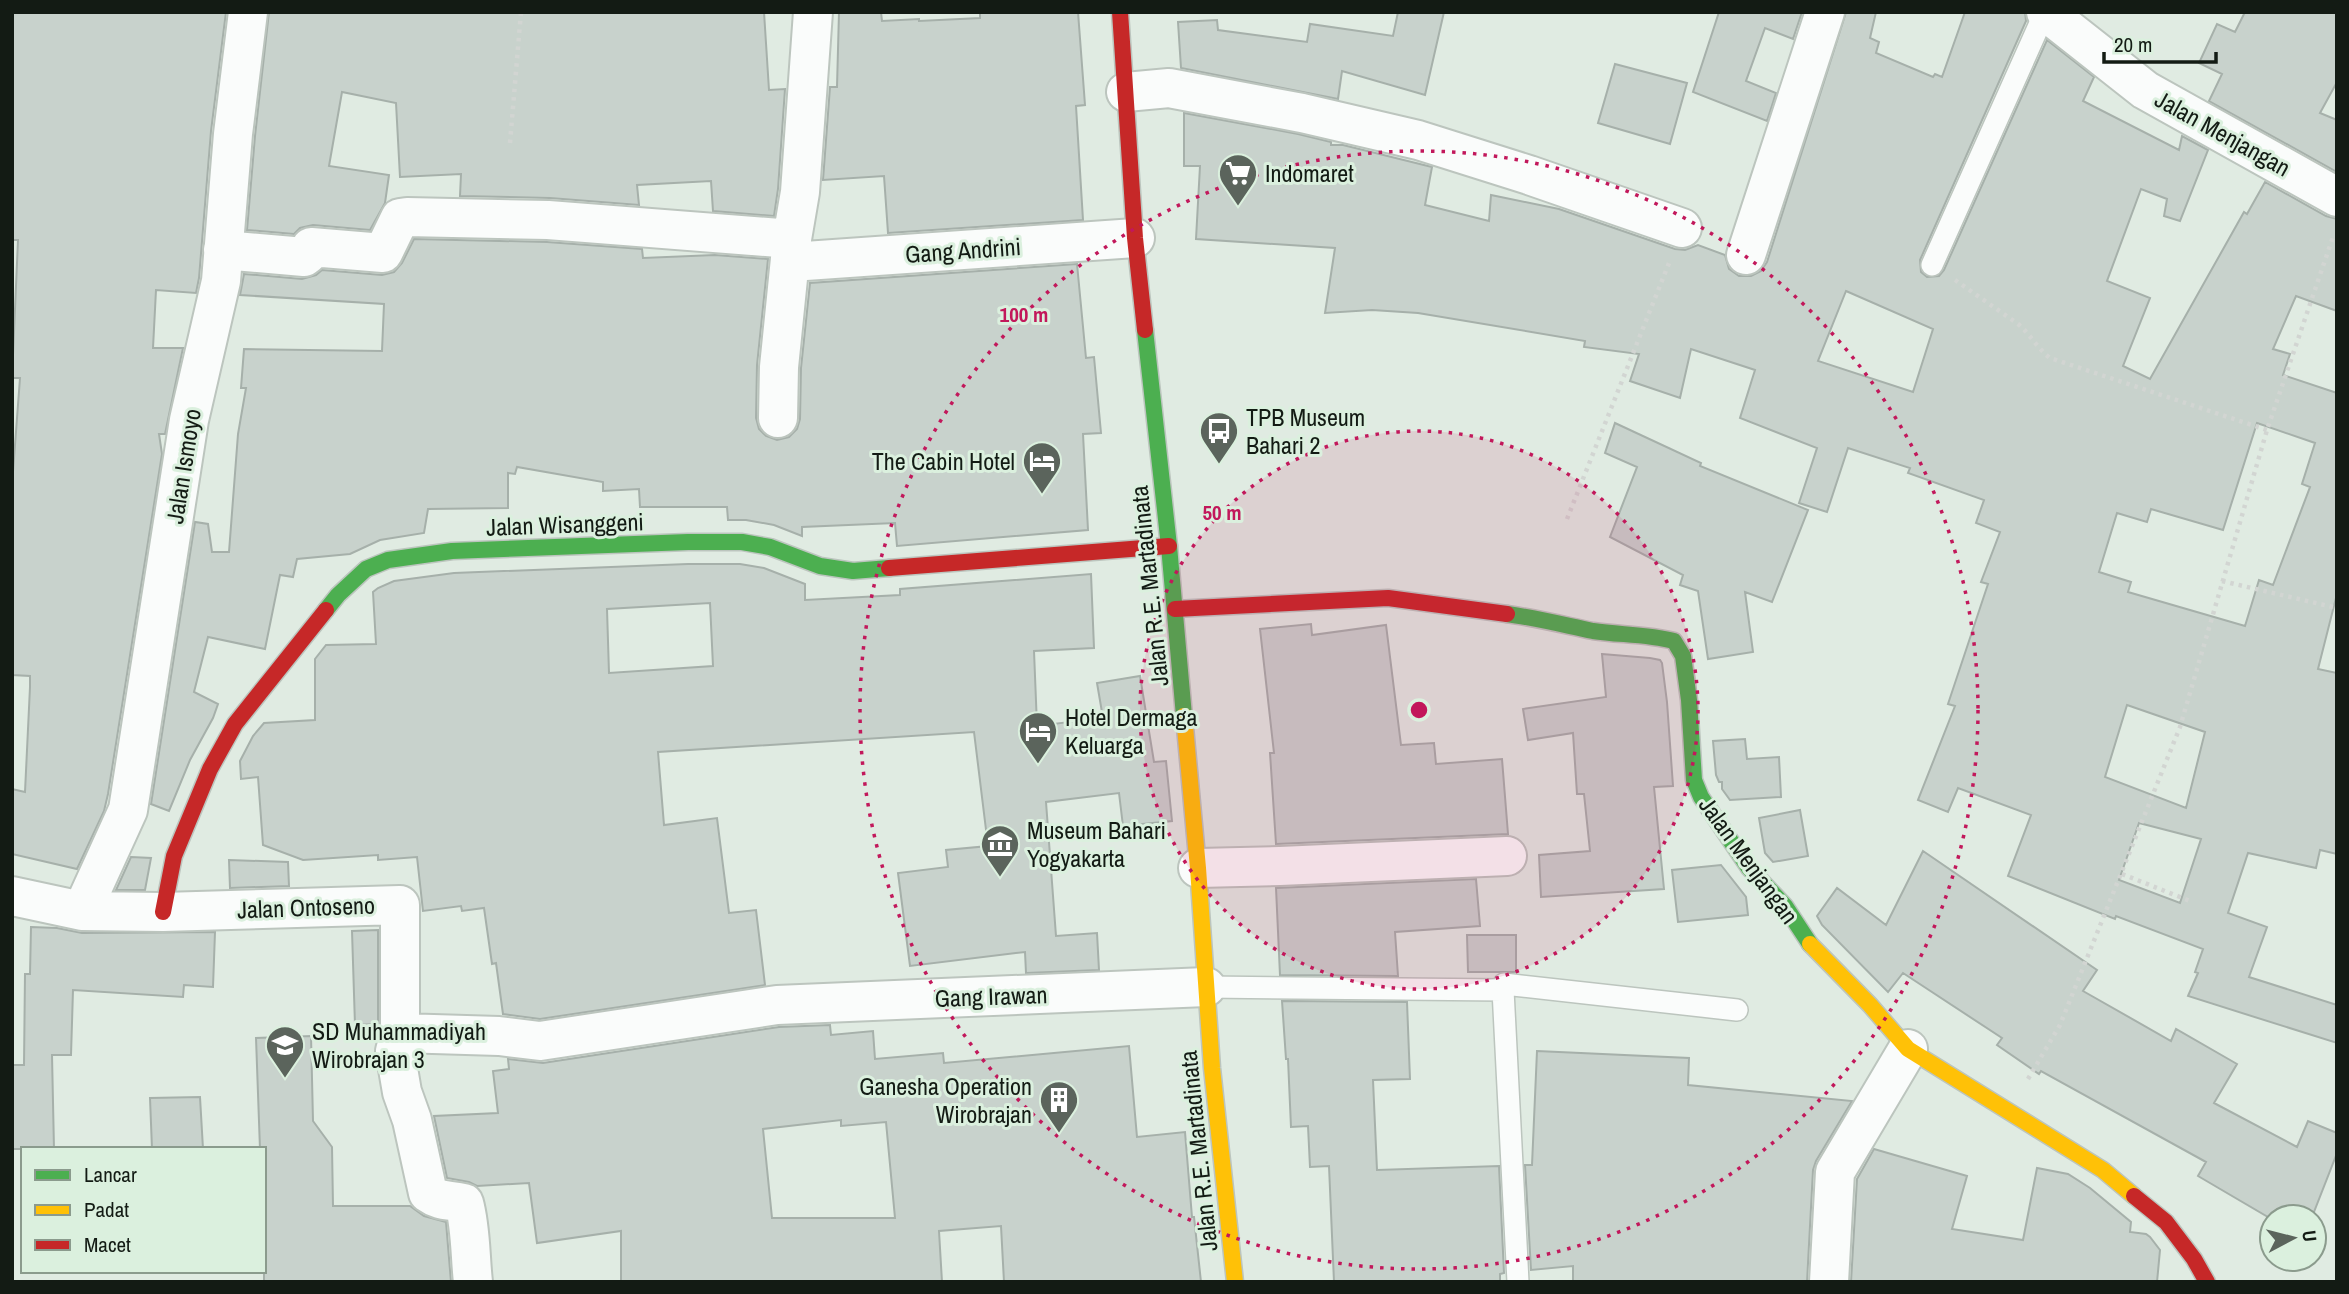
<svg xmlns="http://www.w3.org/2000/svg" width="2349" height="1294" viewBox="0 0 2349 1294" font-family="'Archivo Narrow',sans-serif">
<style>
.building{fill:#c8d2cc;stroke:#a6b0aa;stroke-width:2;fill-rule:evenodd}
.lines{fill:none;stroke-linecap:round;stroke-linejoin:round}
.lane-casing{stroke:#bcc5be;stroke-width:24}
.street-casing{stroke:#bcc5be;stroke-width:42}
.fast-casing{stroke:#bcc5be;stroke-width:19}
.slow-casing{stroke:#bcc5be;stroke-width:19}
.jam-casing{stroke:#bcc5be;stroke-width:19}
.path{stroke:#d2d5d2;stroke-width:4.5;stroke-dasharray:3.5 5;stroke-linecap:butt}
.lane{stroke:#fafcfb;stroke-width:21}
.street{stroke:#fafcfb;stroke-width:38}
.fast{stroke:#4caf50;stroke-width:16}
.slow{stroke:#ffc107;stroke-width:16}
.jam{stroke:#c62828;stroke-width:16}
.ring{fill:none;stroke:#c2185b;stroke-width:3.5;stroke-dasharray:3.5 7}
.labels{text-anchor:middle;dominant-baseline:central;stroke-width:6;stroke-linejoin:round;paint-order:stroke}
.street-label{font-size:24px;fill:#131b14;stroke:#dbf0de}
.poi-label{font-size:24px;fill:#131b14;stroke:#dbf0de;text-anchor:start}
.centre{fill:#c2185b;stroke:#dbf0de;stroke-width:3.5}
.ring-label{font-size:21px;text-anchor:middle;font-weight:bold;fill:#c2185b;stroke:#dbf0de;stroke-width:6;stroke-linejoin:round;paint-order:stroke}
</style>
<rect width="100%" height="100%" fill="#e0ebe2"/>
<path class="building" d="M12,12H226L211,131L199,278L196,293L156,290L153,348H183L165,434H159L162,454L108,794L104,811L77,869L12,854V789L25,792L30,687V676L12,675V485L20,378H12L18,240H12Z
M269,12H764L769,90L785,89L778,189L774,216L713,211L711,181L637,185L639,205L550,198L460,196L461,174L400,177L396,103L342,92L329,166L389,175L385,203L370,230L313,225L300,228L294,234L247,230L255,136Z
M839,12H881L882,21L919,19V21L980,18V12H1078L1085,105L1076,106L1083,220L888,233L884,176L823,180L830,87H837Z
M1398,12H1444L1425,95L1342,71L1338,99L1181,68L1178,22L1217,20L1218,30L1307,42L1310,24L1393,36Z
M1719,12H1802L1793,39L1765,28L1746,81L1776,93L1767,121L1693,92Z
M1846,12H1876L1870,38L1879,42L1876,53L1933,77L1935,74L1942,77L1965,12H2025L2026,21L1920,260L1921,272L1927,277L1939,276L1944,270L2047,40L2094,77L2083,101L2179,150L2182,136L2208,150L2180,221L2164,216L2167,199L2141,189L2107,281L2150,298L2123,366L2150,379L2244,212L2247,214L2265,182L2326,216L2337,219V311L2296,296L2273,349L2290,354L2283,375L2337,393V594L2318,669L2337,673V854L2320,850L2316,868L2248,853L2228,913L2267,927L2249,977L2337,1005V1043L2188,996L2198,973L2195,972L2203,949L2116,916L2115,919L2008,876L2031,815L1958,788L1948,812L1918,800L1955,706L1948,704L1988,584L1981,582L2000,532L1976,523L1984,500L1908,473L1910,468L1848,448L1827,512L1799,503L1817,448L1740,418L1755,370L1691,349L1680,398L1630,381L1639,354L1584,347L1585,341L1418,313L1372,310L1325,313L1335,248L1196,239L1200,166H1184V113L1298,134L1331,142V145H1343L1432,167L1425,205L1489,221L1491,195L1559,209L1675,249L1685,250L1698,245L1725,255L1729,269L1739,276H1751L1761,271L1767,262ZM1846,291L1933,329L1913,392L1818,361ZM2257,423L2315,443L2302,484L2310,487L2273,585L2259,580L2245,626L2128,592L2131,582L2099,572L2117,513L2147,522L2151,509L2223,530ZM2127,705L2205,732L2186,808L2105,777ZM2139,823L2201,839L2180,903L2119,880Z
M2245,12H2337V82L2320,113L2337,120V172L2209,101L2222,74L2199,63L2217,24L2235,32Z
M1615,64L1687,83L1670,144L1598,123Z
M414,239L547,242L642,249L643,258L715,255L768,259L757,365L756,418L759,429L766,436L777,440L789,437L797,429L800,419L801,368L810,283L1077,264L1086,358L1094,357L1101,433L1083,434L1088,530L897,546L895,523L802,527V536L774,525L746,520H728L727,507H640L639,489L603,491V482L517,467L515,474L508,473V508L428,509L424,533L380,540L350,554L297,559L293,577L280,575L265,649L208,637L194,692L218,704L213,718L190,760L169,811L151,804L195,522L208,524L212,552H229L238,434L246,388H241L244,349L382,351L384,304L240,295L244,274L302,279L316,275L322,270L382,275L394,272L402,263Z
M1615,423L1701,463L1700,466L1808,510L1772,602L1745,592L1753,652L1708,659L1698,591L1680,585L1683,575L1610,537L1637,467L1605,453Z
M688,564H740L764,568L805,584V600L900,595V589L1091,574L1094,648L1034,651L1037,726L1103,718L1097,683L1140,676L1154,762L1166,761L1172,821L1123,826L1119,793L1046,802L1056,936L1097,933L1099,970L1026,973L1025,952L910,966L898,873L948,867L946,850L988,846L974,732L658,752L664,825L717,818L729,913L756,910L765,985L540,1019L503,1014L496,963L492,964L484,908L462,911L461,906L423,911L417,857L378,860V855L303,860L263,845L258,777L241,779L240,761L253,736L264,723L315,720V659L326,645L376,644L373,592L378,588L394,581L454,573ZM710,603L713,666L609,673L607,609Z
M1311,624L1312,635L1386,625L1401,745L1434,743L1436,764L1502,759L1508,834L1276,844L1270,753H1274L1260,629Z
M1602,654L1650,658L1660,660L1662,663L1667,702L1673,786L1654,787L1664,889L1541,897L1539,855L1590,851L1584,794H1577L1573,733L1528,740L1523,709L1606,697Z
M1745,739L1747,759L1779,757L1781,797L1730,800L1722,789V782H1719L1716,775L1713,741Z
M1800,810L1808,856L1773,862L1765,853L1759,818Z
M1923,851L2097,970L2083,991L2171,1041L2176,1029L2237,1064L2214,1103L2297,1147L2308,1121L2337,1133V1153L2312,1217H2268L2198,1176L2206,1162L2041,1071L2039,1074L1997,1045L2002,1038L1903,973L1888,992L1822,925L1817,916L1837,888L1886,925Z
M131,857L151,858L145,890H116Z
M229,860L288,862L289,886L230,888Z
M1721,865L1746,897L1748,915L1678,922L1672,870Z
M1476,879L1480,926L1395,932L1398,976L1280,975L1276,888Z
M31,927L57,928L82,933L215,932L213,987L184,985L183,997L73,990L71,1055H52L54,1149H12V1065H24L25,974H30Z
M378,930V1024L355,1025L352,931Z
M1467,935H1516V972H1468Z
M1282,1001L1407,1002L1410,1079L1373,1080L1377,1170L1499,1166L1504,1273L1500,1274V1282H1334L1329,1166L1310,1167L1308,1126L1291,1127L1288,1059H1286Z
M830,1025L831,1035L873,1031L875,1059L943,1053L944,1063L1129,1046L1137,1137L1185,1132L1192,1217H1194L1201,1282H1004L1001,1226L939,1231L942,1282H621V1231L537,1243L529,1183L477,1186L469,1182L447,1178L434,1116L498,1113L493,1071L509,1069L508,1059L543,1063L779,1027ZM841,1120V1126L886,1122L895,1218H772L763,1129Z
M311,1036L313,1121L332,1147L333,1206H410L424,1216L446,1222L451,1282H264V1149H260L256,1038Z
M1537,1051L1689,1058L1688,1085L1852,1101L1816,1161L1813,1170L1807,1282H1573V1266L1531,1270L1525,1165H1532Z
M200,1097L203,1149H152L150,1098Z
M1874,1149L1967,1176L1952,1229L2023,1240L2037,1168L2068,1174L2090,1188L2131,1222L2130,1232L2146,1234L2150,1237L2160,1250L2157,1282H1851L1857,1179Z"/>
<g class="lines">
<g class="lane-casing">
<path id="lane" d="M1932,265L2045,12
M1206,987L1503,990L1504,984L1737,1010
M1503,990L1518,1282"/>
</g>
<g class="street-casing">
<path id="street" d="M2046,12L2145,90L2337,197
M1126,92L1169,88L1302,113L1418,140L1529,175L1682,228
M223,250L304,257L308,254L311,247L383,253L400,218L407,217L548,220L792,239
M1746,255L1825,12
M791,262L1135,238
M778,418L779,367L792,239L800,192L813,12
M1198,868L1280,866L1507,856
M12,896L82,911L163,912L400,905V1033L395,1051L402,1092L412,1120L428,1193C442,1203 449,1199 464,1203C471,1228 470,1256 473,1282
M82,911L128,810L189,420L221,281L233,134L248,12
M400,1033L499,1036L540,1041L777,1005L1206,987
M1829,1282L1835,1172L1908,1049"/>
</g>
<g class="fast-casing">
<path id="fast" d="M1145,330L1169,546L1184,716
M326,610L338,595L366,569L388,560L452,551L688,542H742L770,547L820,566L853,571L889,568
M1507,614C1536,618 1564,625 1593,631C1620,635 1647,634 1674,641L1683,656L1689,700L1694,780L1701,797L1749,868L1785,906L1810,944"/>
</g>
<g class="slow-casing">
<path id="slow" d="M1184,716L1198,868L1212,1068L1235,1282
M1810,944L1870,1005L1908,1049L2103,1170L2134,1196"/>
</g>
<g class="jam-casing">
<path id="jam" d="M1120,12L1135,238L1145,330
M889,568L1169,546
M1175,609L1388,598L1507,614
M163,912L174,856L210,769L235,724L326,610
M2134,1196L2166,1222L2194,1259L2207,1282"/>
</g>
<path class="path" d="M510,143L521,12
M1955,280L2018,324C2031,335 2037,348 2050,358L2267,430
M1567,519L1669,263
M2222,581L2337,608
M2122,874L2190,901
M2028,1079L2060,1025L2180,727L2267,430L2334,234"/>
<use href="#lane" class="lane"/>
<use href="#street" class="street"/>
<use href="#fast" class="fast"/>
<use href="#slow" class="slow"/>
<use href="#jam" class="jam"/>
</g>
<circle cx="1419" cy="710" r="279" fill="#c2185b" fill-opacity=".12"/>
<g class="ring">
<circle cx="1419" cy="710" r="279"/>
<circle cx="1419" cy="710" r="559"/>
</g>
<defs>
<g id="supermarket-pin" transform="scale(2.0125)"><path d="M0 17L-7.5 6A9.5 9.5 0 1 1 7.5 6Z" fill="#5b645c" stroke="#dbf0de"/><path d="M-6-5.5h2.5l.6 2H6L4.5 2H-2.5L-4.4-4H-6ZM-1.5 3.2a1.3 1.3 0 1 0 .1 0ZM3 3.2a1.3 1.3 0 1 0 .1 0Z" fill="#fff"/></g>
<g id="bus-pin" transform="scale(2.0125)"><path d="M0 17L-7.5 6A9.5 9.5 0 1 1 7.5 6Z" fill="#5b645c" stroke="#dbf0de"/><path d="M-5-6H5V4H4V6H2V4H-2V6H-4V4H-5ZM-3.5-4V0h7V-4ZM-3.5 1.2v1.5H-2V1.2ZM2 1.2v1.5H3.5V1.2Z" fill="#fff"/></g>
<g id="hotel-pin" transform="scale(2.0125)"><path d="M0 17L-7.5 6A9.5 9.5 0 1 1 7.5 6Z" fill="#5b645c" stroke="#dbf0de"/><path d="M-6-4.5h1.5V1H6V5H4.5V3h-9V5H-6ZM-4 0a1.8 1.8 0 1 1 3.6 0ZM.5 0V-2.5h3Q6-2.5 6 0Z" fill="#fff"/></g>
<g id="museum-pin" transform="scale(2.0125)"><path d="M0 17L-7.5 6A9.5 9.5 0 1 1 7.5 6Z" fill="#5b645c" stroke="#dbf0de"/><path d="M0-6L6-3V-2H-6V-3ZM-5-1h2V3h-2ZM-1-1h2V3h-2ZM3-1h2V3H3ZM-6 4H6V6H-6Z" fill="#fff"/></g>
<g id="school-pin" transform="scale(2.0125)"><path d="M0 17L-7.5 6A9.5 9.5 0 1 1 7.5 6Z" fill="#5b645c" stroke="#dbf0de"/><path d="M0-5L7-2L0 1L-7-2ZM-4 1L0 2.5L4 1V4Q0 6-4 4Z" fill="#fff"/></g>
<g id="building-pin" transform="scale(2.0125)"><path d="M0 17L-7.5 6A9.5 9.5 0 1 1 7.5 6Z" fill="#5b645c" stroke="#dbf0de"/><path d="M-4-6H4V6H1V3H-1V6H-4ZM-2.5-4.3h1.7v1.8h-1.7ZM.8-4.3h1.7v1.8H.8ZM-2.5-1h1.7V.8h-1.7ZM.8-1h1.7V.8H.8Z" fill="#fff"/></g>
</defs>
<g fill-rule="evenodd">
<use href="#supermarket-pin" x="1238" y="173"/>
<use href="#bus-pin" x="1219" y="431"/>
<use href="#hotel-pin" x="1042" y="461"/>
<use href="#hotel-pin" x="1038" y="731"/>
<use href="#museum-pin" x="1000" y="844"/>
<use href="#school-pin" x="285" y="1045"/>
<use href="#building-pin" x="1059" y="1100"/>
</g>
<g class="labels">
<g class="street-label">
<text transform="translate(2223 133) rotate(29)">Jalan Menjangan</text>
<text transform="translate(963 250) rotate(-4)">Gang Andrini</text>
<text transform="translate(183 466) rotate(-81)">Jalan Ismoyo</text>
<text transform="translate(565 524) rotate(-2)">Jalan Wisanggeni</text>
<text transform="translate(1149 586) rotate(-96)">Jalan R.E. Martadinata</text>
<text transform="translate(1749 860) rotate(54)">Jalan Menjangan</text>
<text transform="translate(306 907) rotate(-2)">Jalan Ontoseno</text>
<text transform="translate(991 996) rotate(-2)">Gang Irawan</text>
<text transform="translate(1198 1151) rotate(-96)">Jalan R.E. Martadinata</text>
</g>
<g class="poi-label">
<text x="1265" y="173">Indomaret</text>
<text x="1246" y="417">TPB Museum<tspan x="1246" dy="28">Bahari 2</tspan></text>
<text x="1015" y="461" text-anchor="end">The Cabin Hotel</text>
<text x="1065" y="717">Hotel Dermaga<tspan x="1065" dy="28">Keluarga</tspan></text>
<text x="1027" y="830">Museum Bahari<tspan x="1027" dy="28">Yogyakarta</tspan></text>
<text x="312" y="1031">SD Muhammadiyah<tspan x="312" dy="28">Wirobrajan 3</tspan></text>
<text x="1032" y="1086" text-anchor="end">Ganesha Operation<tspan x="1032" dy="28">Wirobrajan</tspan></text>
</g>
</g>
<circle cx="1419" cy="710" r="10" class="centre"/>
<g class="ring-label">
<text x="1024" y="322">100 m</text>
<text x="1222" y="520">50 m</text>
</g>
<rect width="2349" height="1294" fill="none" stroke="#131b14" stroke-width="28"/>
<rect x="21" y="1147" width="245" height="126" fill="#dbf0de" stroke="#8b9b8d" stroke-width="2"/>
<rect x="35" y="1170" width="35" height="10" fill="#4caf50" stroke="#8b9b8d" stroke-width="2"/>
<text x="84" y="1182" font-size="21" fill="#131b14">Lancar</text>
<rect x="35" y="1205" width="35" height="10" fill="#ffc107" stroke="#8b9b8d" stroke-width="2"/>
<text x="84" y="1217" font-size="21" fill="#131b14">Padat</text>
<rect x="35" y="1240" width="35" height="10" fill="#c62828" stroke="#8b9b8d" stroke-width="2"/>
<text x="84" y="1252" font-size="21" fill="#131b14">Macet</text>
<g transform="translate(2293 1238) rotate(83)"><circle r="33" fill="#dbf0de" stroke="#8b9b8d" stroke-width="2"/>
<path d="M0-5L12 26L0 18L-12 26Z" fill="#5b645c"/>
<text y="-10" font-size="19" font-weight="bold" text-anchor="middle" fill="#131b14">U</text>
</g>
<path d="M2104 52v10h112v-10" fill="none" stroke="#131b14" stroke-width="3.5"/>
<text x="2114" y="52" font-size="21" fill="#131b14" stroke="#dbf0de" stroke-width="5" paint-order="stroke">20 m</text>
</svg>
